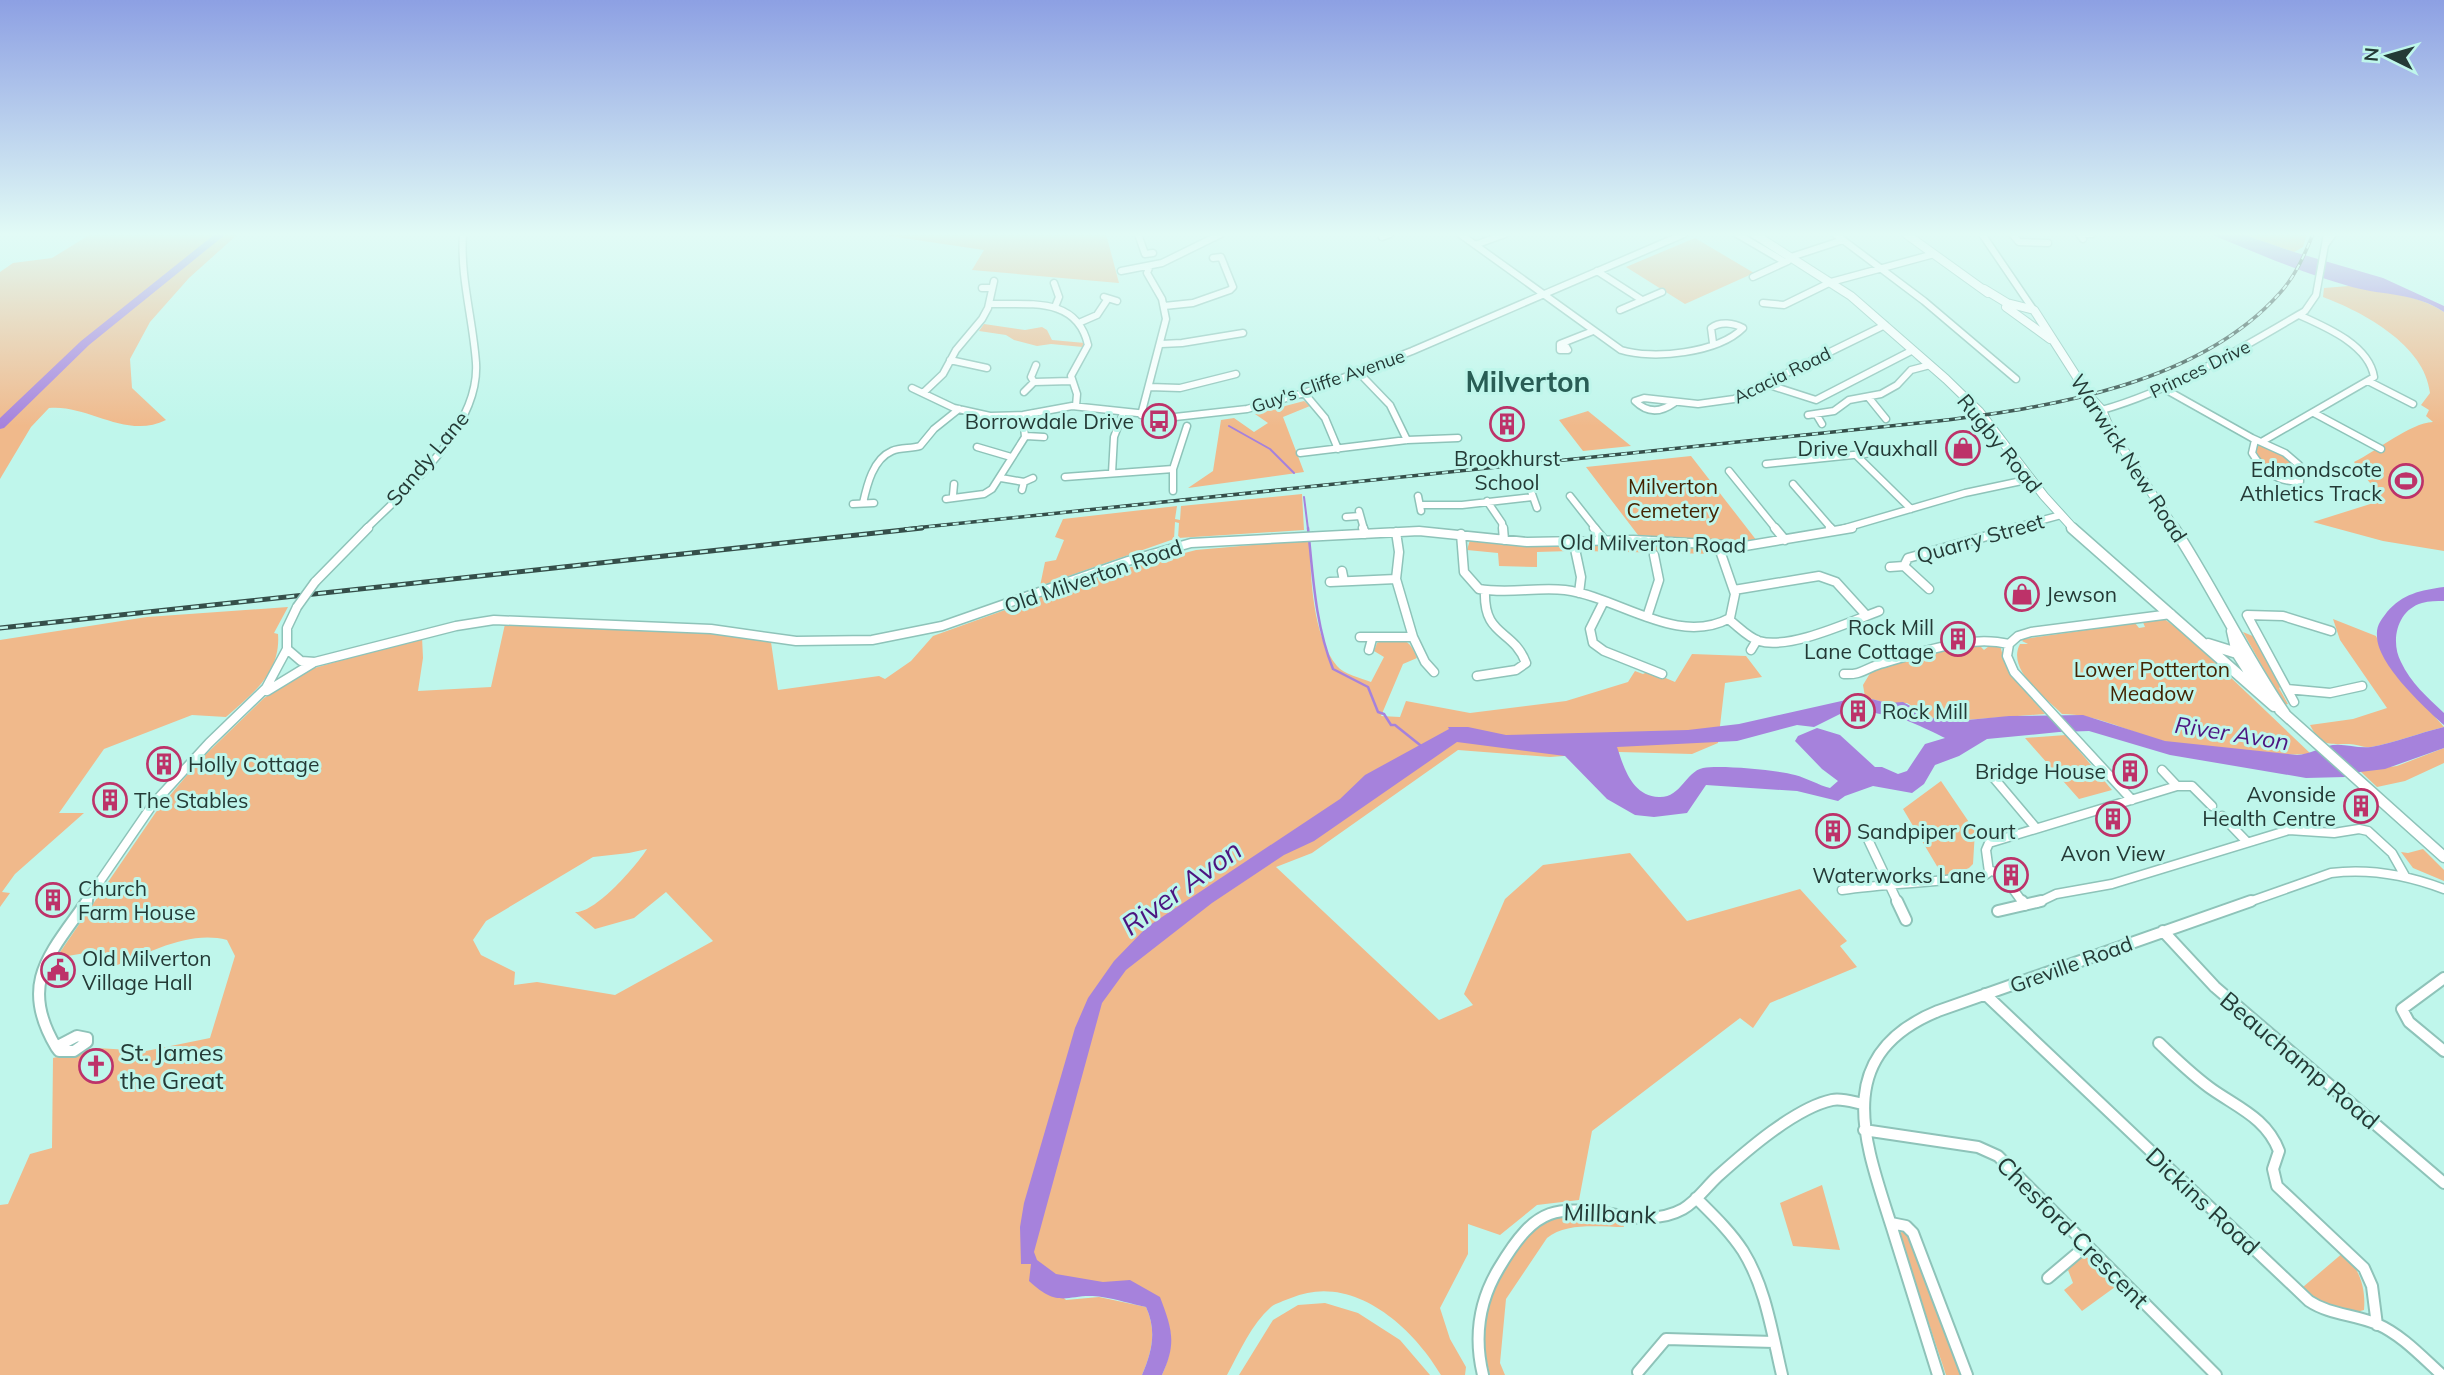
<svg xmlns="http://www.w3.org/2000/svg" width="2444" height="1375" viewBox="0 0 2444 1375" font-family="Mulish,sans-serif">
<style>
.green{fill:#f0b98b;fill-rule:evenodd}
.water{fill:#a682dc}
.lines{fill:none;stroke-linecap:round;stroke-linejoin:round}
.stream-far1{stroke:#a682dc;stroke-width:2}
.stream{stroke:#a682dc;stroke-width:2.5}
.river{fill:#a682dc;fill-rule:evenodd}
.minor-far2-casing{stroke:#8ec3b9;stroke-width:9}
.minor-far1-casing{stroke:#8ec3b9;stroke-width:11}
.minor-casing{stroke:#8ec3b9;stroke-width:14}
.major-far1-casing{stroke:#8ec3b9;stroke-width:10}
.major-casing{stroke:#8ec3b9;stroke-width:13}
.minor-far2{stroke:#fff;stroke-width:6}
.minor-far1{stroke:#fff;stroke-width:8}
.minor{stroke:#fff;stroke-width:10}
.major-far1{stroke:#fff;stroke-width:8}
.major{stroke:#fff;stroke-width:10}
.rail-far1-casing{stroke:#354f4a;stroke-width:3.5}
.rail-casing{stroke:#354f4a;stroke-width:5}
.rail-far1{stroke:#bff6eb;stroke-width:2;stroke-dasharray:6;stroke-linecap:butt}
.rail{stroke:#bff6eb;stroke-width:2.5;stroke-dasharray:8;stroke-linecap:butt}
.minor-bridge-casing{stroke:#8ec3b9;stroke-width:11;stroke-linecap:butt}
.minor-bridge{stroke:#fff;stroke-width:8}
.labels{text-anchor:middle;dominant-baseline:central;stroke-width:6;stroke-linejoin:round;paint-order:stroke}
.far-street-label{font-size:18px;fill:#243a36;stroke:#bff6eb}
.poi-label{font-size:21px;fill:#243a36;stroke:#bff6eb;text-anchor:end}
.street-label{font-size:21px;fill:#243a36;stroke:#bff6eb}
.park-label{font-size:21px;fill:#442403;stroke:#bff6eb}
.water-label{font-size:23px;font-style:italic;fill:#4c1580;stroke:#bff6eb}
.near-poi-label{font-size:24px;fill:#243a36;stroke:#bff6eb;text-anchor:start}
.near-street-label{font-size:24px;fill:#243a36;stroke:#bff6eb}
.district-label{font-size:28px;font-weight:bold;fill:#295d55;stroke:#bff6eb}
.near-water-label{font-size:28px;font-style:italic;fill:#4c1580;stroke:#bff6eb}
</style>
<rect width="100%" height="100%" fill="#bff6eb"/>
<path class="green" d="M91,234H238L189,278L150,322L130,359L132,388L166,420C126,440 88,404 49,408L31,427L0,479V272L13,263L52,258Z
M876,234H1106L1119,283L972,270L984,250Z
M2242,234H2307L2303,247L2294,252Z
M1695,238L1754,273L1685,304L1626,267Z
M2349,286C2382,293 2416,293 2444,312V551L2383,541L2313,522L2383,500L2354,462C2377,451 2410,423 2433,422L2426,416L2429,410L2421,405L2430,393C2425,345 2363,312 2323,297L2324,288Z
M984,324L1025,330L1042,327L1047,330L1052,340L1085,343L1083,347L1051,344L1037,346L1014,340L1006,335L979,331Z
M1304,401L1310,406L1283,417L1304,472L1188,488L1213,471L1221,420L1234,418L1254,432L1268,423L1255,414Z
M1588,411L1631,446L1583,451L1559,420Z
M2260,444C2277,452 2294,457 2298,477C2283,484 2257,465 2255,449Z
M1691,456L1757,541L1734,542L1638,535L1586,467Z
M1302,494L1304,530L1178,538L1179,523L1175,522L1174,539L1040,586L1045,562L1056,560L1064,540L1055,537L1063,519L1177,506L1175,519L1180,520L1181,506Z
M1310,540C1310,577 1313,637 1337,666C1343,674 1361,678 1371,682L1384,657L1374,651L1377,643L1381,641C1402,641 1408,635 1417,658L1403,664L1381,716L1400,717L1406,701L1470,713L1566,701L1628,682L1635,671L1643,674L1649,671L1675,682L1692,654L1746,656L1762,677L1725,683L1718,743L1692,754L1619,752L1550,757L1458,750L1312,853L1276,867L1439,1020L1473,1005L1464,994L1505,899L1543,865L1630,853L1687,921L1800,889L1847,941L1840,946L1857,967L1770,1003L1753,1028L1740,1018L1592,1131L1579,1200L1537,1205L1500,1235L1468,1224V1254L1440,1308L1450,1339L1466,1367L1465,1375H1441C1412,1326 1352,1272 1291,1298C1284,1301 1276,1303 1271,1307C1251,1325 1240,1351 1227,1375H1162C1173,1350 1178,1319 1150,1303C1138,1295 1067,1287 1048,1283L1066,1300L1099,1297L1146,1307C1157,1331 1152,1352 1142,1375H0V1205L8,1204L30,1154L52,1148L53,1058L97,1048L146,1051L210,1038L235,956L227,940C189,930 149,953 115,966L103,950L56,958L156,812L199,761L264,698L311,669L422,637L423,658L418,691L491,687L505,624L716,633L771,642L778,690L879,676L885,679L911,661L933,636L1101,575L1196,550ZM647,849C637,865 595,914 575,912L595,929L634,918L666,892L713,941L615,995L537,982L514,985L515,972L481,955L473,940L486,921L593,857L629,853Z
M1470,540L1702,547L1711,549L1716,554L1582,551L1581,548H1573L1570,551L1537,552V567L1499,566L1498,553L1467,550Z
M288,607L274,633L278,634C281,673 252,694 226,717L192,715L104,749L59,813H84L15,874L2,892L10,893L0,907V640L147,617Z
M2163,618L2186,635L2311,754C2268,756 2197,751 2156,739C2125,730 2095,714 2062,714C2046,698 2006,670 2020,644H2028L2022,641L2024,639L2135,623L2139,628L2145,627L2142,620Z
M2333,619L2376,636L2391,667L2444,727C2419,733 2394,743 2371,747C2364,748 2356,744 2349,744C2330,744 2321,747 2310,725L2353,719L2387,708L2340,640Z
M2243,632L2255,637L2275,677L2282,686L2279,688L2288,704L2284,705Z
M1984,642L1981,647L1984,650L1993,643L2000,645C2006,674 2027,692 2045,714L1951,721L1932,718L1907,703H1887L1865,697L1863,685L1872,670L1919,654Z
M2066,735L2112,790L2079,799L2025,738Z
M2444,748V763L2405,781L2377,787L2360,771L2397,766Z
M1941,781L1975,831L1973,864L1969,868L1944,878L1903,809Z
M2423,849L2444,870V881L2413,868L2401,852L2408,853Z
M1822,1185L1840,1250L1793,1246L1780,1203Z
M1565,1212L1621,1218L1624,1227C1600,1227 1566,1222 1547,1238L1506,1299L1500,1363L1505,1375H1490C1486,1359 1483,1343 1484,1326C1486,1283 1523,1224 1565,1212Z
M1903,1231L1907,1233L1913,1244L1961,1375H1946L1899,1234Z
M2344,1252C2359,1270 2366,1286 2364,1310L2353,1313L2315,1300L2303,1287Z
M2084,1254L2115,1287L2082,1311L2064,1290L2073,1283L2068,1270Z
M1325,1303L1358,1313L1400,1340L1430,1375H1239L1273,1320L1298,1305Z"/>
<path class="water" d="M2210,234H2242L2294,252L2383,278L2444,306V312C2414,292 2385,296 2352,287C2304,274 2257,253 2210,234Z
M2444,587V601C2437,601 2429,601 2422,603C2397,610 2390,641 2401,662C2410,682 2428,698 2444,713V725C2424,707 2377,664 2377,636C2376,626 2381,620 2387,612C2402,594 2421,590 2444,587Z
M1872,699L1887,703L1903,702L1932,718L1957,721L2009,716L2083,715L2165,741L2297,755C2310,754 2317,749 2328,746C2342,742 2356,749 2371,747C2394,743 2419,733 2444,727V748L2385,769L2360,772L2345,777L2306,778L2170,755L2089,731L2059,732L1987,739L1959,756L1935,765L1924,784L1912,793L1873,786L1845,796L1838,801L1797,791L1706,785L1687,813L1654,817L1635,815L1607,799L1565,756L1457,742L1314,841L1284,855L1212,903L1126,970L1102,1003L1034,1252L1037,1260L1056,1274L1103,1282L1130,1280L1160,1297C1172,1329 1177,1343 1162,1375H1142C1152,1352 1157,1331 1146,1307C1131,1304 1117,1299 1102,1297C1068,1292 1061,1311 1029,1281L1031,1264H1021L1020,1227L1024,1203L1075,1028L1088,998L1114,961L1147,927L1340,799L1365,775L1449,729L1448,727H1468L1506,735L1688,730L1739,724L1846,700L1850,709L1814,727L1797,725L1737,741L1617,747C1624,768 1632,796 1659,797C1681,798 1685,772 1703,768C1721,765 1776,770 1795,775C1807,778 1818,785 1830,788L1838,781L1822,769L1795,741L1798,736L1817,728L1840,735L1875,767H1882L1898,774L1907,771L1925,744L1945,738C1927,729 1894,713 1875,711Z"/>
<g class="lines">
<path class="stream-far1" d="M1229,426L1270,449L1294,473
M1304,497L1308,529"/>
<path class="stream" d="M1308,528C1313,575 1315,624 1333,669L1368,687L1378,712L1384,714L1391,725H1395L1420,745"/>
<path class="river" d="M215,234H226L89,345L4,428L0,429V418L81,341Z
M1865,701L1895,707L1897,711L1895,715L1890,716L1860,710L1858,706L1860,702Z"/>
<g class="minor-far2-casing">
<path id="minor-far2" d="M1138,234L1145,254L1153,253
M1460,234L1621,350C1653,360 1718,353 1743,328C1734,323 1720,321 1711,328L1713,343
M1737,234L1785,262
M1835,234L1924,301L2016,379
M1982,234L2033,309
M2012,234L2019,242L2048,243
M1382,237L1390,234
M2083,239L2079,234H2092
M1475,245L1505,234
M2325,245L2333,234
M1791,257L1843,240
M1121,271L1162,263L1221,234
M1597,271L1642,300
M1753,277L1788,261
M1054,283L1059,297L1055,307
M982,288H992
M1104,297L1117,301
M1763,303L1784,305L1831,282L1934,254
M989,304C1029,305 1077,296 1088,345L1071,376L1077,394L1076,406
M1164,306L1193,303L1230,290L1233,287L1221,257L1213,258
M1620,310L1662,292
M1081,322L1097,315L1107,300
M1564,343L1568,350H1560V344L1593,331
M1161,344L1182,343L1243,333
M950,360L987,368
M1036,365L1031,377L1034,382L1071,381
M1364,378L1390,405L1407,440
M2368,381L2413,404
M1766,384L1816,400L1913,350
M1149,387L1180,388L1236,374
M912,388L954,408L990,416L1023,415L1072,406L1175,417L1247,409L1304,393L1412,351L1684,234
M2163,388L2252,438L2285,453L2299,465L2300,481C2279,483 2263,471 2252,453L2255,440
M1024,392L1034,382
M923,393L943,374L956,350L982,319L988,308L994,281
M1304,393L1325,418L1338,449
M1869,398L1886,419
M1674,403C1660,413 1647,413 1635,401L1644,398L1698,404L1734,399L1885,325
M2102,410C2175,389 2240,349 2305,311L2316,295L2327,234
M2314,413L2381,449
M1816,414L1822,424
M1141,415L1166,319L1162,299L1147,273L1149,268
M1808,415L1834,411L1849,400L1881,394L1897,385L1911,370L1930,365
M1026,436L1044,437
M2263,441L2374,377C2369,345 2326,327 2299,315
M977,447L1011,457
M1300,453L1407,440L1458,438
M1856,455L1911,509
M1766,464L1902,450
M1729,471L1776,529
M1112,473L1114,437L1123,413
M1065,477L1173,469
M1001,478L1024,482
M1793,484L1832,529
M1022,490L1024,482L1033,478
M1173,491V469L1187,426
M1531,491L1537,508
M953,495L954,484
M1418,496L1421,511
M1570,496L1596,529
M946,499L984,494L992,489L1025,437L1023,415
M1487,501L1502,523L1503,529
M863,503C867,485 873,459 892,451C901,447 911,449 920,446L934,429L959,409
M853,504L874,503
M1420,505H1462L1532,497
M1359,511L1364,529
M1346,517L1360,516
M366,529C409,487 480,427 476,363C473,319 460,278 463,234
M1842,529L1965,493L2031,479
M2010,529L2061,515"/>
</g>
<g class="minor-far1-casing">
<path id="minor-far1" d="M1363,528L1365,534
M1503,528L1504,540
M1594,528L1604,540
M1775,528L1785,540
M1830,528L1833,531
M1396,532L1399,552L1396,579L1413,637L1425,662L1434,672
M1461,534L1464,572L1479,589C1508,594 1536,587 1565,590C1619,597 1677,647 1730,618L1735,594L1718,545
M1575,549L1581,577L1579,593
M1904,566L1908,558L2016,528
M1890,567L1904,566L1929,589
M1342,571L1344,581
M315,582L368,528
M1330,582L1396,579
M1734,590L1819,576L1836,582L1866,615
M1604,601L1590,629L1593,643L1604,651L1662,674
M1647,617L1659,580L1654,555
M1728,619C1738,626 1747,637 1759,641C1790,650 1849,622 1879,611
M1360,637H1413
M2009,644L2007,656L2014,672L2132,800
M2009,644L2018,636L2031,632L2171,614
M287,649L301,661L315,662L456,626L494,620L711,629L796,641L872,640L942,626L1128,561L1191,543L1419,531L1527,542L1633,540L1745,546L1852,528
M287,649V628L297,607
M1369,650L1372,639
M1751,650L1757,640
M1844,674C1862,675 1864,669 1880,664C1920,653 1968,634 2009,644
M1477,676L1516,670L1526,663C1513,628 1483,638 1485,590
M2287,689L2330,693L2362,686
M267,691L313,663
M2294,702L2247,615L2283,616L2331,631
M1993,777L2036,828
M2177,786H2192L2212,806
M2222,816L2247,842
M1864,831L1898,903
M1989,870L2003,875L2023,903
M1842,890C1890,883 1937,883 1985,875L1989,872L1986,850L1989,843L2177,786L2162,770
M85,903L153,804L209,743L266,688L287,649
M2037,903L2056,894L2112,884L2289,830L2334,833L2359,829L2368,831L2392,853L2405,876
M2246,903L2331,873C2371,868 2407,875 2444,889"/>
</g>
<g class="minor-casing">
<path id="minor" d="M1897,901L1906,920
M2022,901L2025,905
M1998,911L2041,901
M2163,931L2215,987L2444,1183
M2444,978L2402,1009L2409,1022L2444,1051
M1985,994L2309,1301C2330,1315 2354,1314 2377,1324C2402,1335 2422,1357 2442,1375
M77,1036L87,1038V1042L74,1051H59L56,1047Z
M2159,1043C2176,1059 2193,1076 2213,1090C2239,1108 2267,1119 2279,1151L2273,1169L2277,1186L2364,1268L2372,1286L2377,1325
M56,1047C18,983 50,954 87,901
M1864,1130L1978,1147L1998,1156L2216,1375
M1696,1198C1713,1215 1730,1231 1743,1251C1766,1288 1772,1333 1782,1375
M1891,1223L1906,1226L1913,1233L1967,1375
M2048,1278L2087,1245
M1638,1372L1666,1339L1774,1342
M1483,1375C1474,1338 1479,1301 1499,1268C1540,1199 1559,1207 1631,1217C1649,1219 1667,1218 1683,1209C1697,1201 1706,1187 1718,1176C1746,1151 1795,1108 1832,1100C1842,1098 1853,1102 1863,1104
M1938,1375C1923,1327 1908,1279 1893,1231C1866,1145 1828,1056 1938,1011L2251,901"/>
</g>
<g class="major-far1-casing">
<path id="major-far1" d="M1754,234L1851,296L1946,379L1979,411L2044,496L2074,529
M1906,234L1988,293
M1984,289L2007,303L2034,310L2089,396L2102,410L2109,427L2175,529
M2006,307L2050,339"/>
</g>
<g class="major-casing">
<path id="major" d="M2072,528L2274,706
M2174,528C2213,588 2244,654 2285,714
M2232,631L2237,653L2260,689
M2208,644L2240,654
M2280,710L2444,857"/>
</g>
<use href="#minor-far2" class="minor-far2"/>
<use href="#minor-far1" class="minor-far1"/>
<use href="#minor" class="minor"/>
<use href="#major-far1" class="major-far1"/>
<use href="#major" class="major"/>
<g class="rail-far1-casing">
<path id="rail-far1" d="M905,529L1938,421C2052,407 2198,384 2279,294C2295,277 2304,256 2313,234"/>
</g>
<g class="rail-casing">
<path id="rail" d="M0,628L922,528"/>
</g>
<use href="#rail-far1" class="rail-far1"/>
<use href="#rail" class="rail"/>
<g class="minor-bridge-casing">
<path id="minor-bridge" d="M297,607L315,582"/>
</g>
<use href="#minor-bridge" class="minor-bridge"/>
</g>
<linearGradient id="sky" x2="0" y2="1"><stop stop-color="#8da0e3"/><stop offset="0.55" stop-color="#e2fbf6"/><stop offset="1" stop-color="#e2fbf6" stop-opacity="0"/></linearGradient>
<rect width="2444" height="426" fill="url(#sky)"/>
<defs>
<g id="bus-ring" transform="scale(1.75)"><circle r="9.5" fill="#bff6eb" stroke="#bd3269" stroke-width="1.5"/><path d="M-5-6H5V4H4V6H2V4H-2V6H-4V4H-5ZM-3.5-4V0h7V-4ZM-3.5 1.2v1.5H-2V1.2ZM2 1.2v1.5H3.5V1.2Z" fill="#bd3269"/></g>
<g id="building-ring" transform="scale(1.75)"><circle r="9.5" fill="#bff6eb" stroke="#bd3269" stroke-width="1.5"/><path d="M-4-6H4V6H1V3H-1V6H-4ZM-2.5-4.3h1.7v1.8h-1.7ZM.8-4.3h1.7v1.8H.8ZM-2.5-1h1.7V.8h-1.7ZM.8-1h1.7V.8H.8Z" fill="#bd3269"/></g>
<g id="shop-ring" transform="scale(1.75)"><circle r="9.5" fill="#bff6eb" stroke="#bd3269" stroke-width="1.5"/><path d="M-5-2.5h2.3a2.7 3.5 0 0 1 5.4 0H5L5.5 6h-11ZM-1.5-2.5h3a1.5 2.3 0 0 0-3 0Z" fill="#bd3269"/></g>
<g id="stadium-ring" transform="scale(1.75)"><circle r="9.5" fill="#bff6eb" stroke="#bd3269" stroke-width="1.5"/><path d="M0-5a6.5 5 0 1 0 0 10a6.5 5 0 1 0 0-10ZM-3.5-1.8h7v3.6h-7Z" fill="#bd3269"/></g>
<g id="civic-ring" transform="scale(1.75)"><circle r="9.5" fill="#bff6eb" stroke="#bd3269" stroke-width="1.5"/><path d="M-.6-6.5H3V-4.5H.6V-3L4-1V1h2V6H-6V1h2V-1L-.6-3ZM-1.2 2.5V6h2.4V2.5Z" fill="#bd3269"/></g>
<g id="church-ring" transform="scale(1.75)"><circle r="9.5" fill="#bff6eb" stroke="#bd3269" stroke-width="1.5"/><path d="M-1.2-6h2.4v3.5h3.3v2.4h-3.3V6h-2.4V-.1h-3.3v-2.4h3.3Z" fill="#bd3269"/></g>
</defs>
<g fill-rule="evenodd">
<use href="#bus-ring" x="1159" y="421"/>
<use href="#building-ring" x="1507" y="424"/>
<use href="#shop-ring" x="1963" y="448"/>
<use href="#stadium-ring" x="2406" y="481"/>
<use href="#shop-ring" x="2022" y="594"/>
<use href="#building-ring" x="1958" y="639"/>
<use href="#building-ring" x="1858" y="711"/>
<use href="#building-ring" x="164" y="764"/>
<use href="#building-ring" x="2130" y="771"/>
<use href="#building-ring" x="110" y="800"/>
<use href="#building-ring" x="2361" y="806"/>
<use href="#building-ring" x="2113" y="819"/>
<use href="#building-ring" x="1833" y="831"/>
<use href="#building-ring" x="2011" y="875"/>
<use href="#building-ring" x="53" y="900"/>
<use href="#civic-ring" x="58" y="970"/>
<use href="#church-ring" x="96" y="1066"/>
</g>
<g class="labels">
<g class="far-street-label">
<text transform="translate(2200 369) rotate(-26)">Princes Drive</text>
<text transform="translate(1782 375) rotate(-26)">Acacia Road</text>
<text transform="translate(1328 381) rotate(-19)">Guy's Cliffe Avenue</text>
</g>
<g class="poi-label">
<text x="1134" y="421">Borrowdale Drive</text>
<text x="1938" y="448">Drive Vauxhall</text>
<text x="1507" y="458" text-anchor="middle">Brookhurst<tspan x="1507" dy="24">School</tspan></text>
<text x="2382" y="469">Edmondscote<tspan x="2382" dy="24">Athletics Track</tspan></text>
<text x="2046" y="594" text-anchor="start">Jewson</text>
<text x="1934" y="627">Rock Mill<tspan x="1934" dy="24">Lane Cottage</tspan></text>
<text x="1882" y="711" text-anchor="start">Rock Mill</text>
<text x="188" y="764" text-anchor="start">Holly Cottage</text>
<text x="2106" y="771">Bridge House</text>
<text x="2336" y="794">Avonside<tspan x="2336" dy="24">Health Centre</tspan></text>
<text x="134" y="800" text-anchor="start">The Stables</text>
<text x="1857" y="831" text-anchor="start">Sandpiper Court</text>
<text x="2113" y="853" text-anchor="middle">Avon View</text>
<text x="1986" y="875">Waterworks Lane</text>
<text x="78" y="888" text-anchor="start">Church<tspan x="78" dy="24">Farm House</tspan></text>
<text x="82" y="958" text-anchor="start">Old Milverton<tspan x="82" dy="24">Village Hall</tspan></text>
</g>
<g class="street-label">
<text transform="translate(2000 443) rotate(51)">Rugby Road</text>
<text transform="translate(427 458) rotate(-50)">Sandy Lane</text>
<text transform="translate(2129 458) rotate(57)">Warwick New Road</text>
<text transform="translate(1980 538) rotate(-16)">Quarry Street</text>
<text transform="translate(1653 543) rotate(1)">Old Milverton Road</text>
<text transform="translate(1093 576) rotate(-19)">Old Milverton Road</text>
<text transform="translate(2071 964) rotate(-20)">Greville Road</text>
</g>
<g class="park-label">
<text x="1673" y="486">Milverton<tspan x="1673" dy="24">Cemetery</tspan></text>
<text x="2152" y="669">Lower Potterton<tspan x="2152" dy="24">Meadow</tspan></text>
</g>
<g class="water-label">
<text transform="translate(2232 733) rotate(9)">River Avon</text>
</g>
<g class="near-poi-label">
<text x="120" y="1052">St. James<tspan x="120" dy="28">the Great</tspan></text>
</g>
<g class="near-street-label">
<text transform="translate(2300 1060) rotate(40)">Beauchamp Road</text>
<text transform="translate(2203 1201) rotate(43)">Dickins Road</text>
<text transform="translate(1610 1213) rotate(2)">Millbank</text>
<text transform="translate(2073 1232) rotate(45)">Chesford Crescent</text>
</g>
<g class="district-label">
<text x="1528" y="381">Milverton</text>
</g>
<g class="near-water-label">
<text transform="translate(1181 887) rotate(-36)">River Avon</text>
</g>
</g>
<g transform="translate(2388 56) rotate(275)" stroke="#bff6eb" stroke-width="5" paint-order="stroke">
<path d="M0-5L12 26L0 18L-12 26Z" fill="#243a36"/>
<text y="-10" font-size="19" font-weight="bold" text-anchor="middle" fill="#243a36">N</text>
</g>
</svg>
